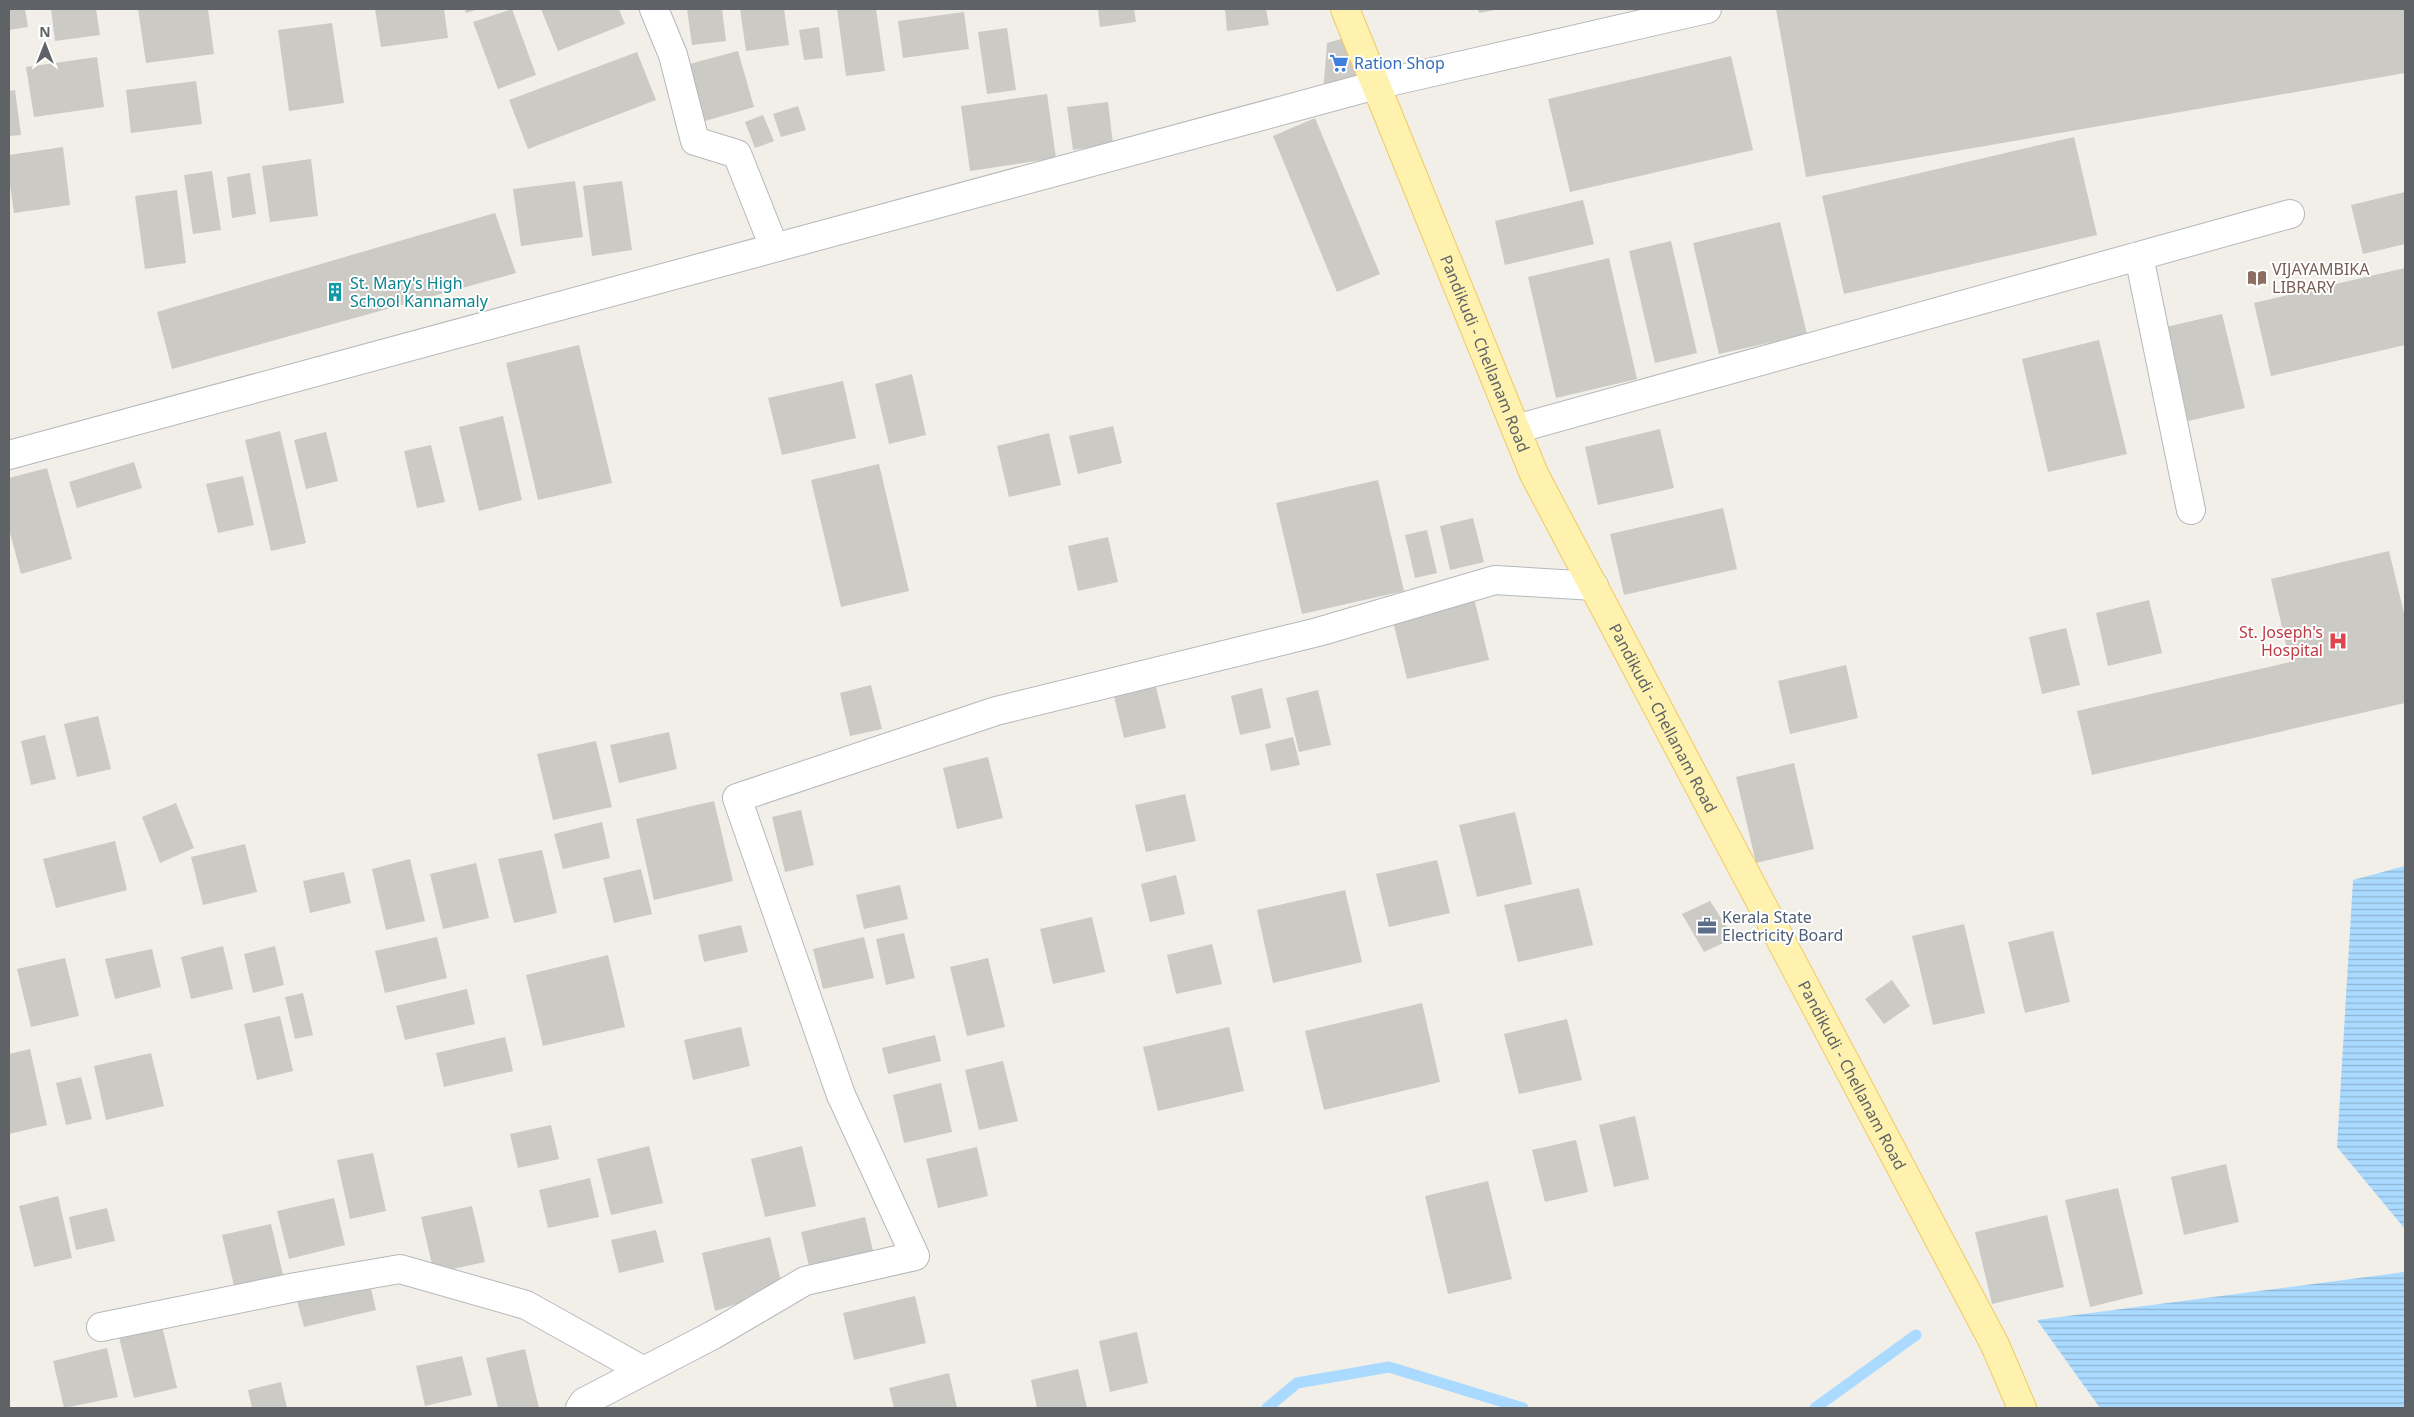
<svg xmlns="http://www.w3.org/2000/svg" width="2414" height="1417" viewBox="0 0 2414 1417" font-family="'Noto Sans',sans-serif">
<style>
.water{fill:url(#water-rules)}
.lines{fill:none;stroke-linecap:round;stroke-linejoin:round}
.stream{stroke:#aadaff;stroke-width:11}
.building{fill:#cccac5}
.minor-casing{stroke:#b5b8bc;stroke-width:30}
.major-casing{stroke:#f2c960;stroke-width:30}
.minor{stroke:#fff;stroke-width:28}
.major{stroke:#fff2af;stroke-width:28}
.labels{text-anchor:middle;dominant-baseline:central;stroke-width:4;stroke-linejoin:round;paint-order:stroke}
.shop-label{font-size:16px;fill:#366cbe;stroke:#fff;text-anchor:start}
.education-label{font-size:16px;fill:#785e54;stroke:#fff;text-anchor:start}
.culture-label{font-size:16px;fill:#0d838f;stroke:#fff;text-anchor:start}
.street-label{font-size:16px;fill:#5f6368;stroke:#fff}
.health-label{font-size:16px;fill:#be3a42;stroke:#fff;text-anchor:end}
.service-label{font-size:16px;fill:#4e5e75;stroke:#fff;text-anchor:start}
</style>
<defs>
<pattern id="water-rules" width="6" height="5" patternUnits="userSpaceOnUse" patternTransform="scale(1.25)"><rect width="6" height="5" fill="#aadaff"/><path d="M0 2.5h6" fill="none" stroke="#8eb4d2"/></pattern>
</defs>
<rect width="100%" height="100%" fill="#f1efe8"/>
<path class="water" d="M2405,866V1229L2337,1147L2353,880Z
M2405,1272V1408H2100L2037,1320Z"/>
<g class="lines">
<path class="stream" d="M1267,1408L1297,1383L1389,1367L1523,1408
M1815,1408L1916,1335"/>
</g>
<path class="building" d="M9,9H25L28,27L9,30Z
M51,9H96L100,35L55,41Z
M138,9H208L214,54L146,63Z
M375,9H444L448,38L381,47Z
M465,9H479L466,13Z
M512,9L536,75L498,89L473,22Z
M541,9H619L625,24L558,51Z
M687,9H722L726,41L692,45Z
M740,9H784L789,45L746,51Z
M837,9H876L885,71L846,76Z
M1098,9H1134L1136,22L1100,27Z
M1225,9H1266L1269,25L1227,31Z
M1478,9H1495V10L1479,13Z
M1776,9H2405V73L1806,177Z
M964,12L969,49L903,58L898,21Z
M332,23L344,103L289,111L278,30Z
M819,27L823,58L804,60L799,30Z
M1007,28L1016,90L987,94L978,32Z
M1341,39L1361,82L1323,92L1327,43Z
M738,51L754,107L698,123L682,66Z
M637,52L656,100L528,149L509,100Z
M1731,56L1753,150L1570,192L1548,99Z
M97,57L104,107L34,117L26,67Z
M196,81L202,124L131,133L126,90Z
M15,90L21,135L9,136V91Z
M1047,94L1056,158L970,171L961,106Z
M1108,102L1113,144L1073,150L1067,107Z
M798,106L806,130L781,137L773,114Z
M763,115L774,141L755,148L745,122Z
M1315,118L1380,274L1337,292L1273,136Z
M2074,137L2097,235L1844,294L1822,196Z
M63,147L70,205L14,213L9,178V155Z
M311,159L318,216L270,222L262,166Z
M212,171L221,230L193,234L184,175Z
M250,173L256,214L232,218L227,177Z
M575,181L583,237L521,246L513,189Z
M622,181L632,250L592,256L583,186Z
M177,190L186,263L145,269L135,196Z
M2405,192V244L2363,254L2351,205Z
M1583,200L1594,244L1505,265L1495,221Z
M495,213L516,273L172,369L157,312Z
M1780,222L1807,334L1719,354L1693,243Z
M1671,241L1697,353L1655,363L1629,251Z
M1609,258L1637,379L1556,398L1528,277Z
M2405,268V345L2271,376L2254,303Z
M2222,314L2245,408L2188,421L2166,327Z
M2099,340L2127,454L2048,472L2022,359Z
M579,345L612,483L538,500L506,363Z
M912,374L926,435L889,444L875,384Z
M843,381L856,438L782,455L768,398Z
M503,416L522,500L479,511L459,427Z
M1113,426L1122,463L1078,474L1069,436Z
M1660,429L1674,488L1598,505L1585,447Z
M280,431L306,543L271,551L245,440Z
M326,432L338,481L306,489L294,440Z
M1049,433L1061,485L1009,497L997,446Z
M431,445L445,502L417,508L404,451Z
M134,462L142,488L77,508L69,482Z
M879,464L909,591L841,607L811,480Z
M47,468L72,559L21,574L9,529V478Z
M243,476L254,525L218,533L206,484Z
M1378,480L1404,591L1302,614L1276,503Z
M1723,508L1737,569L1624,595L1610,534Z
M1473,518L1484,562L1450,570L1440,526Z
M1427,530L1437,573L1415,578L1405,535Z
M1108,537L1118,582L1078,591L1068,546Z
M2389,551L2405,617V703L2092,775L2077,711L2290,662L2271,579Z
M1474,598L1489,660L1407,679L1392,617Z
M2149,600L2162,653L2108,666L2096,613Z
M2066,628L2080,685L2042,694L2029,637Z
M1846,665L1858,718L1790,734L1778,681Z
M1155,683L1166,728L1124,738L1113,692Z
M871,685L882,729L850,736L840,693Z
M1262,688L1271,728L1240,735L1231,696Z
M1318,690L1331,745L1299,752L1286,698Z
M98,716L111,769L77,777L64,724Z
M669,732L677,769L619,783L610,745Z
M45,735L56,779L31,785L21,741Z
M1293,737L1300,765L1271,771L1265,744Z
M596,741L612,807L553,820L537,754Z
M988,757L1003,818L957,829L943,768Z
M1794,763L1814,849L1756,863L1736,777Z
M1185,794L1196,841L1146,852L1135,805Z
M714,801L733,881L654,900L636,819Z
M176,803L194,848L160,863L142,817Z
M801,810L814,865L785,872L772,817Z
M1515,812L1532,884L1477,897L1459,825Z
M602,822L610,858L563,869L554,834Z
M115,841L127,890L56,908L43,859Z
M245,844L257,892L203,905L191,857Z
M542,850L557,913L514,923L498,859Z
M410,859L425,921L386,930L372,869Z
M1437,860L1450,913L1389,927L1376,874Z
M476,863L489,918L443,929L430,874Z
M641,869L652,914L614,923L603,878Z
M344,872L351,903L310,913L303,881Z
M1176,875L1185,914L1150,922L1141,884Z
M900,885L908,919L864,929L856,895Z
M1579,888L1593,945L1518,962L1504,905Z
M1345,890L1362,962L1273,983L1257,910Z
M1710,901L1734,938L1704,952L1682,914Z
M1092,917L1105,972L1053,984L1040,929Z
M1964,924L1985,1013L1933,1025L1912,936Z
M741,925L748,952L704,962L698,935Z
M2053,931L2070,1002L2025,1013L2008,942Z
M904,933L915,978L886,985L876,939Z
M437,937L447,978L385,993L375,951Z
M864,937L874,978L823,989L813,949Z
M1212,944L1222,984L1176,994L1167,955Z
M223,946L233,989L191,999L181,957Z
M275,946L284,985L253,993L244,954Z
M152,949L161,987L115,999L105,959Z
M608,955L625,1027L543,1046L526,975Z
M65,958L79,1016L31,1027L17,969Z
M988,958L1005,1027L967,1036L950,967Z
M1892,980L1910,1006L1884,1024L1865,999Z
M467,989L475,1024L405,1040L396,1006Z
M303,993L313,1035L295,1039L285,997Z
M1422,1003L1440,1082L1324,1110L1305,1031Z
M280,1016L293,1071L257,1080L244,1024Z
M1567,1019L1582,1080L1519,1094L1504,1034Z
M741,1027L750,1066L693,1080L684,1040Z
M1229,1027L1244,1091L1158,1111L1143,1047Z
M935,1035L941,1061L888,1074L882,1048Z
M505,1037L513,1071L444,1087L436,1053Z
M30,1049L47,1125L9,1134V1054Z
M151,1053L164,1106L106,1120L94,1066Z
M1003,1061L1018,1121L979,1130L965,1070Z
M81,1077L92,1119L66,1125L56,1083Z
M941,1083L952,1132L904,1143L893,1095Z
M1635,1116L1649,1179L1614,1187L1599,1125Z
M551,1125L559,1159L518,1168L510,1134Z
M1576,1140L1588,1192L1545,1202L1532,1150Z
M649,1146L663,1203L611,1215L597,1159Z
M802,1146L816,1206L765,1217L751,1159Z
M977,1147L988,1196L938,1208L926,1159Z
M373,1153L386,1211L350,1219L337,1160Z
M2226,1164L2239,1222L2184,1235L2171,1177Z
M590,1178L599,1217L548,1228L539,1190Z
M1488,1181L1512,1279L1448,1294L1425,1196Z
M2118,1188L2143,1294L2090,1307L2065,1200Z
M58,1196L72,1258L34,1267L19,1206Z
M334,1198L345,1245L289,1259L277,1211Z
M472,1206L485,1262L434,1273L421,1217Z
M107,1208L115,1241L76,1250L69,1217Z
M2047,1215L2064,1287L1992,1304L1975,1232Z
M865,1217L873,1251L809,1266L801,1232Z
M271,1224L284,1279L235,1290L222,1235Z
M656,1230L664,1262L619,1273L611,1240Z
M770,1237L783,1289L715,1311L702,1253Z
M370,1284L376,1310L304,1327L297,1301Z
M915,1296L926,1343L854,1360L843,1313Z
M162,1326L177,1388L134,1398L119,1337Z
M1137,1332L1148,1383L1110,1392L1099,1341Z
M107,1348L118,1397L64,1408L53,1361Z
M525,1349L539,1408H498L486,1358Z
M462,1356L472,1395L425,1406L416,1366Z
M1078,1369L1087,1408H1037L1031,1380Z
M949,1373L957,1408H894L889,1388Z
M281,1382L287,1408H252L248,1390Z"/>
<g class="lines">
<g class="minor-casing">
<path id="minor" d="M654,9L673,55L695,141L737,154L774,247
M2139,256L2191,510
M1516,429L2290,214
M9,455L1376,85L1707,9
M101,1327L296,1287L400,1269L526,1305L644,1371
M580,1408L584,1402L713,1335L805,1281L915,1256L841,1095L737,798L996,711L1318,632L1495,580L1594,586"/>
</g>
<g class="major-casing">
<g id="major">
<path id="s1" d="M1345,9L1534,474L1995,1345L2022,1408"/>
</g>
</g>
<use href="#minor" class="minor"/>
<use href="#major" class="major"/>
</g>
<defs>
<g id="supermarket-bare" transform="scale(1.5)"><path d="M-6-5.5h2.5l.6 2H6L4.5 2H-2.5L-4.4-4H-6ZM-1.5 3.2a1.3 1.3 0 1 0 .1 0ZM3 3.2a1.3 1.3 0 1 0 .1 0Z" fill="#3f7fe0" stroke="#fff" stroke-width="2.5" paint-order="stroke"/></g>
<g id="library-bare" transform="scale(1.5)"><path d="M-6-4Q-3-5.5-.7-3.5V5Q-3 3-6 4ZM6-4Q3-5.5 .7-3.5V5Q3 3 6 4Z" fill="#8d6e63" stroke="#fff" stroke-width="2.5" paint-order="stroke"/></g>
<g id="building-bare" transform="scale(1.5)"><path d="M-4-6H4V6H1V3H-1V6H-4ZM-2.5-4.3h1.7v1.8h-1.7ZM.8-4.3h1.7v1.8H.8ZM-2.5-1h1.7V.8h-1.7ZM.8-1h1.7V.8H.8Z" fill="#0f9aa8" stroke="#fff" stroke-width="2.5" paint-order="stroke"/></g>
<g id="hospital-bare" transform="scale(1.5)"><path d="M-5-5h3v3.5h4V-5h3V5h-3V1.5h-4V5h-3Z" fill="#e0444e" stroke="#fff" stroke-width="2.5" paint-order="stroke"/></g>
<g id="office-bare" transform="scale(1.5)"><path d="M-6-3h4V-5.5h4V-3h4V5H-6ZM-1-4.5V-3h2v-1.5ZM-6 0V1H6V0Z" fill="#5c6f8a" stroke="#fff" stroke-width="2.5" paint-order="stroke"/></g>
</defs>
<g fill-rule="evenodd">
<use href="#supermarket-bare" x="1339" y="63"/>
<use href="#library-bare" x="2257" y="278"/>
<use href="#building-bare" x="335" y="292"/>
<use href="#hospital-bare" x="2338" y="641"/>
<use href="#office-bare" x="1707" y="926"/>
</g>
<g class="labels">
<g class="shop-label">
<text x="1354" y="63">Ration Shop</text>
</g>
<g class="education-label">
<text x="2272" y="269">VIJAYAMBIKA<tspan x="2272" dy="18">LIBRARY</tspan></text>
</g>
<g class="culture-label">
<text x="350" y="283">St. Mary's High<tspan x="350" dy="18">School Kannamaly</tspan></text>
</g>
<g class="street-label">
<text stroke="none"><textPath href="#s1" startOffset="372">Pandikudi - Chellanam Road</textPath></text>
<text stroke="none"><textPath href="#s1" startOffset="778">Pandikudi - Chellanam Road</textPath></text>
<text stroke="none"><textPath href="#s1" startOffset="1182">Pandikudi - Chellanam Road</textPath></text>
</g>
<g class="health-label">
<text x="2323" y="632">St. Joseph's<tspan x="2323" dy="18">Hospital</tspan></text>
</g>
<g class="service-label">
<text x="1722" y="917">Kerala State<tspan x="1722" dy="18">Electricity Board</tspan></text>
</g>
</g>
<rect width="2414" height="1417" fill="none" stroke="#5f6368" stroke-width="20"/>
<g transform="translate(45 45)" stroke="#ffffff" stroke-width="4" paint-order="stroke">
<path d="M0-4L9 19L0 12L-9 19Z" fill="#5f6368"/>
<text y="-8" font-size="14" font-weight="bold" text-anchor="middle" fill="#5f6368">N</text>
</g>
</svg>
